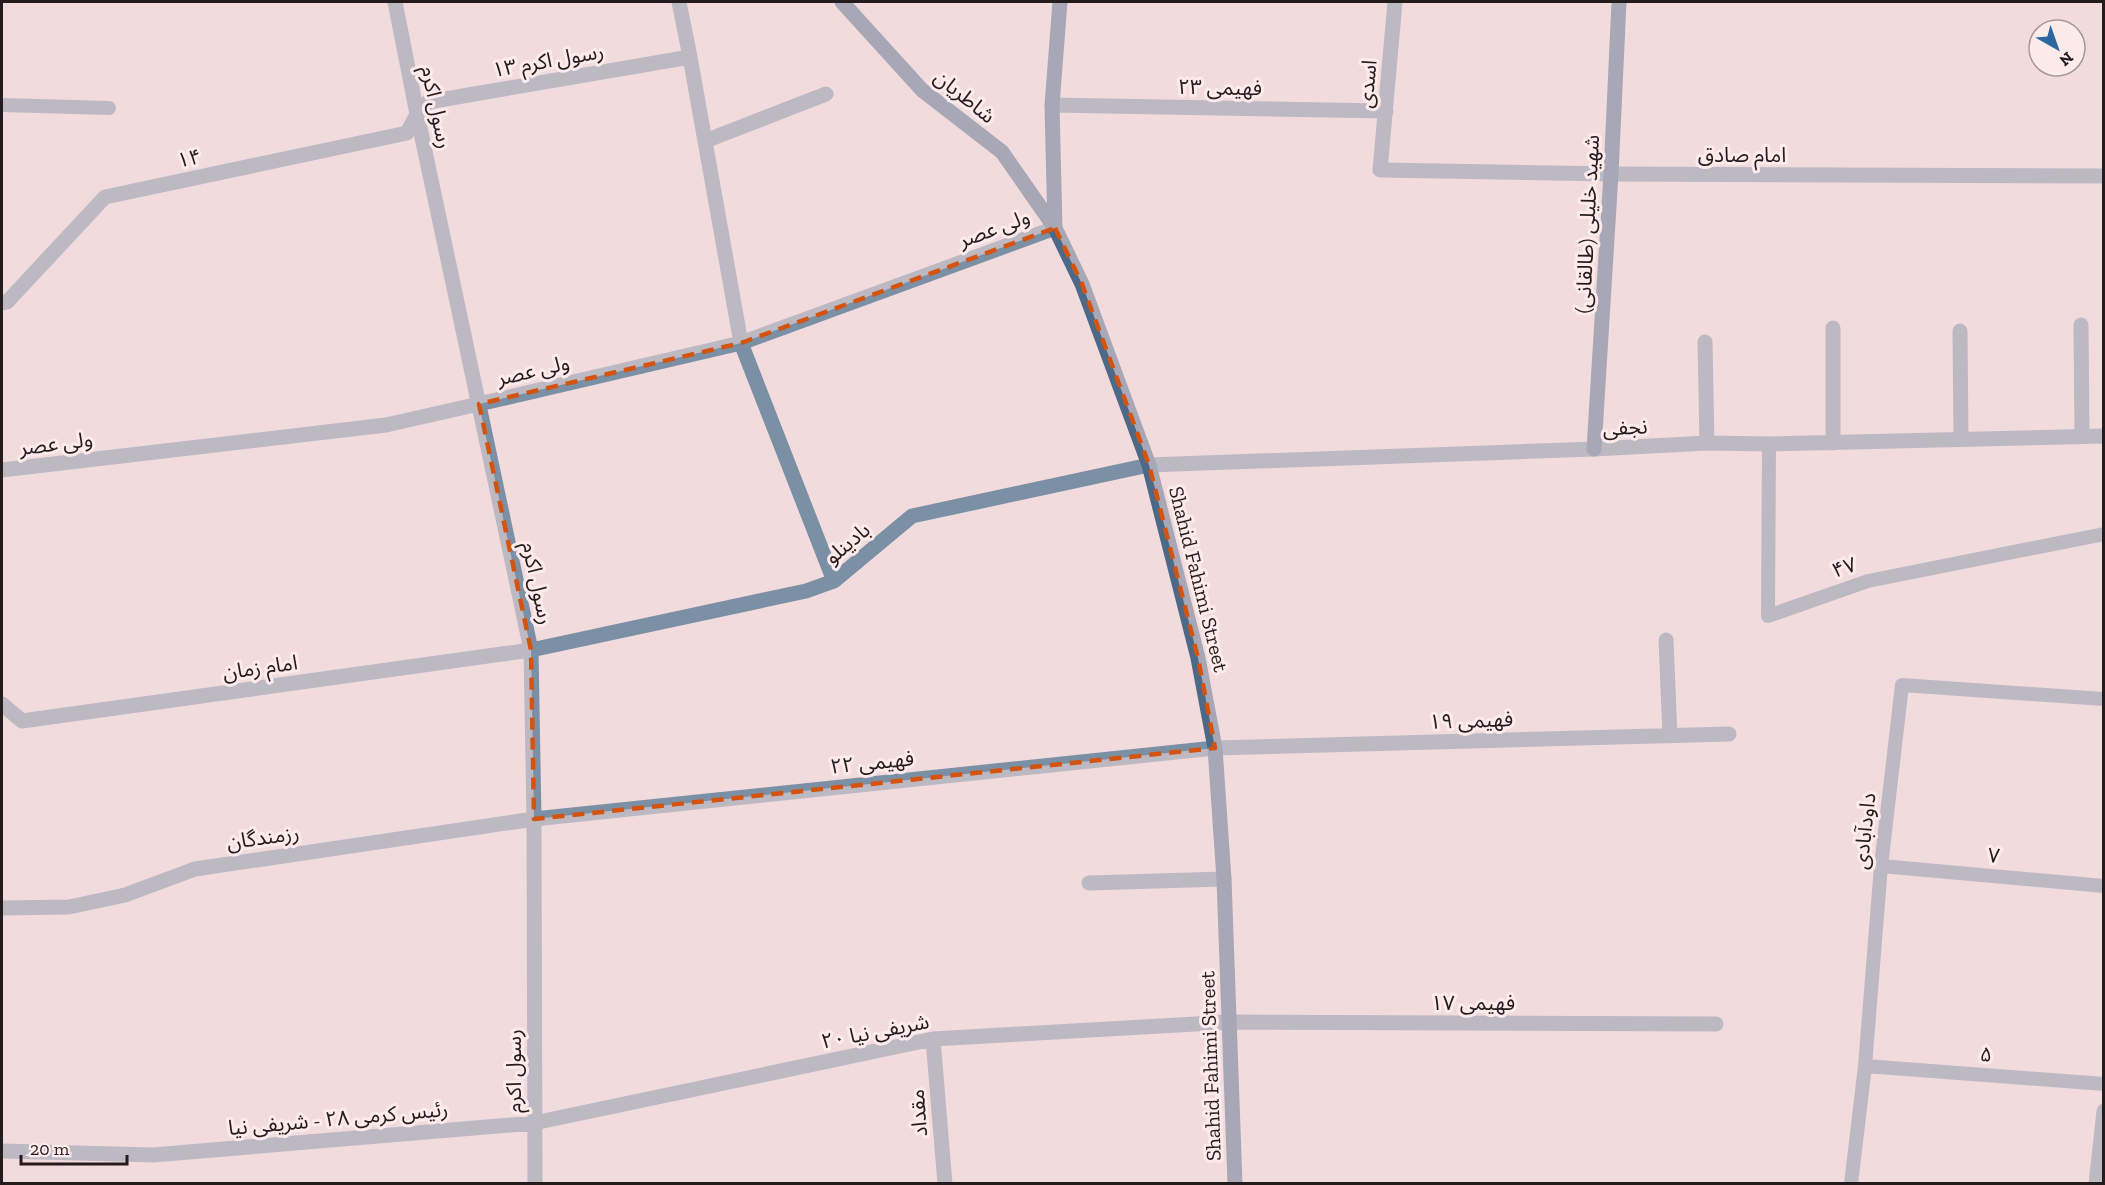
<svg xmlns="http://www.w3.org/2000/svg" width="2105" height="1185" viewBox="0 0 2105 1185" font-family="'Zilla Slab','Noto Sans Arabic',serif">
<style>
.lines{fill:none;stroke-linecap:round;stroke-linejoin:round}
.lane{stroke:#7c90a5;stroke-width:14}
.street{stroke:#7c90a5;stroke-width:15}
.secondary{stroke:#4c6987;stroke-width:15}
.marked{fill:none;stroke:#d4530e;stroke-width:4.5;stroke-dasharray:12 8;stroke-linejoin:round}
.labels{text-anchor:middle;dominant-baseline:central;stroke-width:6;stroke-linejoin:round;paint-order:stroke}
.street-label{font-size:21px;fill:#231b1c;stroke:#fdeaeb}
</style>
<rect width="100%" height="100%" fill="#f2dbdd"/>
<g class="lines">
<path class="lane" d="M2,105L109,108
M1769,444L1768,616L1868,581L2104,534
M1881,866L2104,886
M1865,1066L2104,1084
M1851,1184L1865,1066L1881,866L1902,685L2104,699"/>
<path class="street" d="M395,2L417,114L531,650L534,819L535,1184
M679,2L690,57L741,343L834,581
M1395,2L1380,170L1611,174L2104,176
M1052,105L1386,111
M705,141L826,94
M2,303L7,302L105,197L407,133L417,114L428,102L690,57
M2081,325L2082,435
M1833,328V443
M1960,331L1961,439
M1705,342L1707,443
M2,470L386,425L479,404L741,343L1055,228
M1666,640L1670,736
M2,704L22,721L531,650L806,591L834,581L912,516L1149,465L1594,449L1707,443L1769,444L2104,436
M1089,883L1224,879
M2,908L69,907L125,895L195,869L534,819L1215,748L1729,734
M933,1039L945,1184
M2,1151L153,1155L534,1123L933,1039L1230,1022L1716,1024
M2096,1184L2104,1111"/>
<path class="secondary" d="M842,2L922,90L1002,152L1055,228
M1060,2L1052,105L1055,228L1082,284L1149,465L1198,658L1215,748L1224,879L1235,1184
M1594,449L1611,174L1619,2"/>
</g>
<path d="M0 0H2105V1185H0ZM1055,228L1082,284L1149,465L1198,658L1215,748L534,819L531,650L479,404L741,343Z" fill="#f2dbdd" fill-opacity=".55" fill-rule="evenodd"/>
<path class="marked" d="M1055,228L1082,284L1149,465L1198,658L1215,748L534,819L531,650L479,404L741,343Z"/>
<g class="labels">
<g class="street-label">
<text transform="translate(548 60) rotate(-10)">رسول اکرم ۱۳</text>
<text transform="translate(1367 84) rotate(-85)">اسدی</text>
<text transform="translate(1220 87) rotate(1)">فهیمی ۲۳</text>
<text transform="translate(965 96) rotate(39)">شاطریان</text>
<text transform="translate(437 107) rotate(78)">رسول اکرم</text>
<text x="1742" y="154">امام صادق</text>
<text transform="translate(189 158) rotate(-12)">۱۴</text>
<text transform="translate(1587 224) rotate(-87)">شهید خلیلی (طالقانی)</text>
<text transform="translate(994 228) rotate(-20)">ولی عصر</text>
<text transform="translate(533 370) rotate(-13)">ولی عصر</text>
<text transform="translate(1625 427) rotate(-3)">نجفی</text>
<text transform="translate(56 443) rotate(-7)">ولی عصر</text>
<text transform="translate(847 543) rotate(-40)">بادینلو</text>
<text transform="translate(1844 567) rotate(-19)">۴۷</text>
<text transform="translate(1199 579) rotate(76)">Shahid Fahimi Street</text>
<text transform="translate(538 583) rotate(78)">رسول اکرم</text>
<text transform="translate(260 667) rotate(-8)">امام زمان</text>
<text transform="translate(1471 720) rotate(-2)">فهیمی ۱۹</text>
<text transform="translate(872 762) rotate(-6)">فهیمی ۲۲</text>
<text transform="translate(1864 831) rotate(-84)">داودآبادی</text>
<text transform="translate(263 837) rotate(-8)">رزمندگان</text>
<text transform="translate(1994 855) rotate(5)">۷</text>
<text x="1473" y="1002">فهیمی ۱۷</text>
<text transform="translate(875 1031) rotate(-11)">۲۰ شریفی نیا</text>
<text transform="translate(1986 1054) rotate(4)">۵</text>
<text transform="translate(1210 1066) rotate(-92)">Shahid Fahimi Street</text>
<text transform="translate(513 1071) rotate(-90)">رسول اکرم</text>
<text transform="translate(918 1113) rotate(-94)">مقداد</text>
<text transform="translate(338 1118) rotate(-5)">رئیس کرمی ۲۸ - شریفی نیا</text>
</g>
</g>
<rect width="2105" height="1185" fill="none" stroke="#231b1c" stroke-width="6"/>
<g transform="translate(2057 48) rotate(140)"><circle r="28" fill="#fdeaeb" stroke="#a69798" stroke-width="1.5"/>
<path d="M0-4.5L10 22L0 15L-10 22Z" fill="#2c689f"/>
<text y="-9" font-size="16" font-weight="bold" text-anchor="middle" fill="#231b1c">N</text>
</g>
<path d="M21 1155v9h106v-9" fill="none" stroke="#231b1c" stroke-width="3"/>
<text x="30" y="1155" font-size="18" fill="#231b1c" stroke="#fdeaeb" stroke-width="4.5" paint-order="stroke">20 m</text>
</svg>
